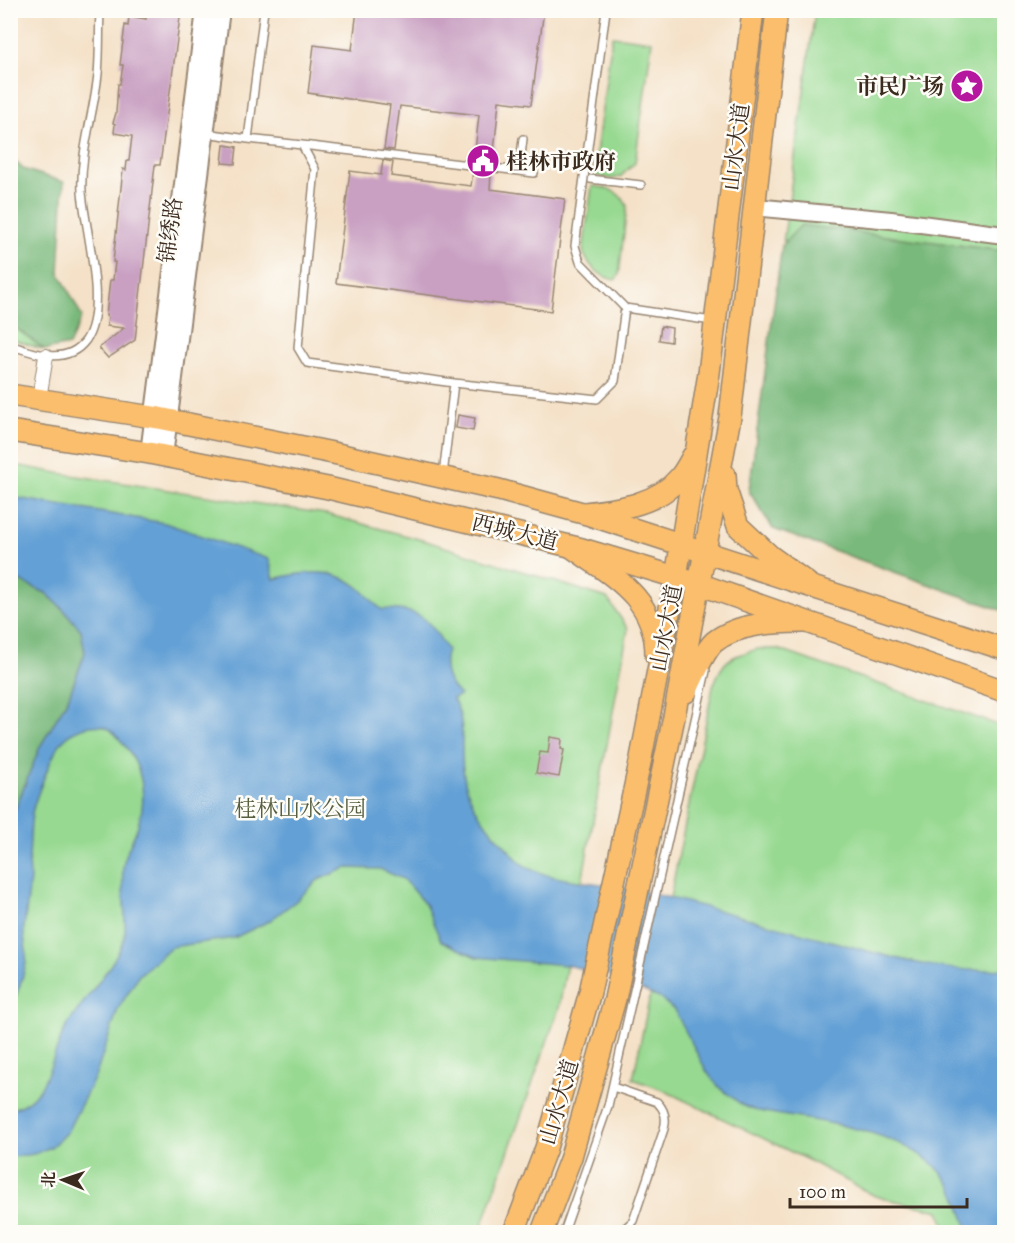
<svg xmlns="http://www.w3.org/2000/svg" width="1015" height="1243" viewBox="0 0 1015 1243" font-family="'IM FELL Great Primer','Noto Serif SC',serif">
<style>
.green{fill:#97d991;stroke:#698258;stroke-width:1.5}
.forest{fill:#79b97b;stroke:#5a724c;stroke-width:1.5}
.water{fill:#64a0d5;stroke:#50657a;stroke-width:1.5}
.building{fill:#c9a0c2}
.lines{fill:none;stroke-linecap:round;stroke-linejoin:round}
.service-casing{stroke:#988672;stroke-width:10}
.minor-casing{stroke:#988672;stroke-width:16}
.tertiary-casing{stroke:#988672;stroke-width:20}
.primary-casing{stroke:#988672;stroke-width:24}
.trunk-casing{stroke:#988672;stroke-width:24}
.service{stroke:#fff;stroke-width:7}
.minor{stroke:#fff;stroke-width:14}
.tertiary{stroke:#fff;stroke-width:16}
.primary{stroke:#fabe6d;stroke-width:21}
.trunk{stroke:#fabe6d;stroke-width:21}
.service-bridge-casing{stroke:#988672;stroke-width:10;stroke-linecap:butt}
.service-bridge{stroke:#fff;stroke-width:7}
.labels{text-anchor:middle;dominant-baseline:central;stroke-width:5;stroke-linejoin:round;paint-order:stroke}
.poi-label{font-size:22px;font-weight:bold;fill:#3b2a1e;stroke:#fdfcf7;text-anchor:end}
.street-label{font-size:22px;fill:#3b2a1e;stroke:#fdfcf7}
.park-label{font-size:22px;fill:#575f40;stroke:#fdfcf7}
</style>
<rect width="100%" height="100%" fill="#fdfcf7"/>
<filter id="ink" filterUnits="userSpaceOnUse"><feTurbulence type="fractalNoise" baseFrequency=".0167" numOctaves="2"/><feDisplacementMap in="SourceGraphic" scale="12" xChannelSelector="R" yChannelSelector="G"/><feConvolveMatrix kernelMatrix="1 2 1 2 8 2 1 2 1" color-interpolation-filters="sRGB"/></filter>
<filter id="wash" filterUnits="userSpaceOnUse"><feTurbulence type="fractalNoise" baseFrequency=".008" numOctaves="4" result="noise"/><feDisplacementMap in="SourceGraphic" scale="24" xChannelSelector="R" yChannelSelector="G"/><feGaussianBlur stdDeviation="1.35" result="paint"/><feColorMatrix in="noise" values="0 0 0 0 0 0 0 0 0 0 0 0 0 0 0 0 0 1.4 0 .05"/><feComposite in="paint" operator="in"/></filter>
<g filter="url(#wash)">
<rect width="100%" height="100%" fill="#f4e1c7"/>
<path class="green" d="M815,11H1004V611L773,529L749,491Z
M612,36L652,41L635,163L620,177L611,179L593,175Z
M592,186C607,187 621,192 627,206L619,275L615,280C600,277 587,265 583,251Z
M10,324L45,350L11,339Z
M10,464L58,473L326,514L426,541L607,598L628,629L559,1008L480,1232H11Z
M758,649H777L1004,727V1232H948L939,1211L875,1196L810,1161L663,1090L633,1079L713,687C723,658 730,657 758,649Z"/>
<path class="forest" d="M10,156L23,169L64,182L59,272L82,317L69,345L45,350L11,324Z
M801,225L1004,251V611L773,529L749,491L782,245Z
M11,577L46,593L63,609L81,630L85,653L68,699L40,747L11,820Z"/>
<path class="water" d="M11,497L165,523L269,559L274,579C302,572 332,567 357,586C365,592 373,602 381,609C420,609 428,617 447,650C441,667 447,684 460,695L453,699C467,722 460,746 463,770C467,809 494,834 519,861C538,881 600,882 628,888C696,903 763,923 831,941C887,956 945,975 1004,969V1232H969C961,1210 955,1184 936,1167C890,1125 812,1122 754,1110L742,1105L719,1087L707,1072L675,1011L661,999L610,975L566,965L476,957L441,941L425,904L403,879L380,869L346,868L318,880L296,901L269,921L234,938L171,947L139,975L118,1009L96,1075L67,1132L51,1147L34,1154L11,1157V1109C47,1101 50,1060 64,1031C78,1004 123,960 125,931C126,911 121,890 123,868C124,852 134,840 138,825C148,795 142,764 121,741C113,731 106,723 91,726C77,728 66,734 58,747C51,759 34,801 32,814C30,829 30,845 29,859C29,865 30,871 30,877C29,894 26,911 24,927C23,939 28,952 26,963C23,979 16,995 11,1011V820L40,747L68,699L85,653L81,630L63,609L46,593L11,577Z"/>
<g id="blocks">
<path class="building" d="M147,10H181L160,165H155L135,340L108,358L99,348L124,328L107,326L108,317L106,316L110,280H113L115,262H113L123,169L126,170L127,161H129L132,136L114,133L115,124L113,123L116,113L118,84H120L123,65H120L125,25L128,26L129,16L146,19Z
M357,10H544L531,105L499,101L493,162L474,160L479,115L400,106L394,150L384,149L390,105L308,93L314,45L352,50Z
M224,145L237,147L235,164L222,163Z
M383,160L393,162L391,176L471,186L473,171L491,173L490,189L565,199L551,311L336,283L350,171L381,175Z
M661,326L672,328L671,342L659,340Z
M458,415L475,418L473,431L456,428Z
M550,737L562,739L561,749L564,750L559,777L536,773L540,752L548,753Z"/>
</g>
</g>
<g filter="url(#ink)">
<use href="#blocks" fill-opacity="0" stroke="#988672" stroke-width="1.5"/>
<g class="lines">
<g class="service-casing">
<path id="service" d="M264,10L248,139L302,145L315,169L298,348L307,363L454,383
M205,133L248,139
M302,145L519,171L523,139
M519,171L534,173
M590,179L641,185
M10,345C35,354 67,366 86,340C108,307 85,230 82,192C80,152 94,113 98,74C100,53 99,32 100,10
M443,475L454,383L597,399L615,381L625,308L712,321
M564,1232L608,1106L706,671
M610,1232L624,1229L633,1221L664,1129C667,1118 665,1110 657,1102L613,1087"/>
</g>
<g class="minor-casing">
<path id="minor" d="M39,399L46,356"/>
</g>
<g class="tertiary-casing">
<path id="tertiary" d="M754,207L891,220L1004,235
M149,453L205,10
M164,456L221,10"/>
</g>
<g class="primary-casing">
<path id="primary" d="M725,475L726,490L738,526L770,556L807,583
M585,513C619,509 657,505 680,477C685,471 689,463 693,456
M573,548C614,577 656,598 656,655
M686,692C691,681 705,650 714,642C738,623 775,622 804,622
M514,1232L546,1148L590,992L641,758L676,577L709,373L753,10
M542,1232L571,1157L615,999L674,717L730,417L777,10"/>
</g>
<g class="trunk-casing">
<path id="trunk" d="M10,395L159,418L333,453L499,490L590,515L1004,649
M10,431L149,453L328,488L582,549L699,584L1004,691"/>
</g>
<use href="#service" class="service"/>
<use href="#minor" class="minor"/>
<use href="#tertiary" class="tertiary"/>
<use href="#primary" class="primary"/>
<use href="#trunk" class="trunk"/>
<g class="service-bridge-casing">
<path id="service-bridge" d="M606,10L575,246L580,262L625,308"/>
</g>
<use href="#service-bridge" class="service-bridge"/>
</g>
</g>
<defs>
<g id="sight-disc" transform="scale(1.725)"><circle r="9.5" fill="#b5179e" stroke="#fdfcf7"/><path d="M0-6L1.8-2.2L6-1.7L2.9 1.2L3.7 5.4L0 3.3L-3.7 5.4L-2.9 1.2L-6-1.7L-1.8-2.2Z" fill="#fff"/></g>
<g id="civic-disc" transform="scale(1.725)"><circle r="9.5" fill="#b5179e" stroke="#fdfcf7"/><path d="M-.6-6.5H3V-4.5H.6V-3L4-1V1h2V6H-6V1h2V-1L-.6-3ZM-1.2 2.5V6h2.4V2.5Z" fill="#fff"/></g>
</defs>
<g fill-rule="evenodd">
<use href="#sight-disc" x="967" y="86"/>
<use href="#civic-disc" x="483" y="161"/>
</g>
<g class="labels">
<g class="poi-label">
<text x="944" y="86">市民广场</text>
<text x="506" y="161" text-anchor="start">桂林市政府</text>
</g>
<g class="street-label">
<text transform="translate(736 147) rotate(-83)">山水大道</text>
<text transform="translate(170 230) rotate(-83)">锦绣路</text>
<text transform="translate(515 532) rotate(14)">西城大道</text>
<text transform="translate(666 628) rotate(-79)">山水大道</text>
<text transform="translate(559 1102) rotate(-74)">山水大道</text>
</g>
<g class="park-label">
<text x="300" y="808">桂林山水公园</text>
</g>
</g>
<rect width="1015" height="1243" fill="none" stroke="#fdfcf7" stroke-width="36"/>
<g transform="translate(63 1180) rotate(272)" stroke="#fdfcf7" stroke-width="4.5" paint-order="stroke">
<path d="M0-4.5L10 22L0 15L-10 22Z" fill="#3b2a1e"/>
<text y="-9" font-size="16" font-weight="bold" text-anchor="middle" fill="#3b2a1e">北</text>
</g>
<path d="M790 1198v9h177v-9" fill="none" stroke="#3b2a1e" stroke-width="3"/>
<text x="799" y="1198" font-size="18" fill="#3b2a1e" stroke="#fdfcf7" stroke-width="4.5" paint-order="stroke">100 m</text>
</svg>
